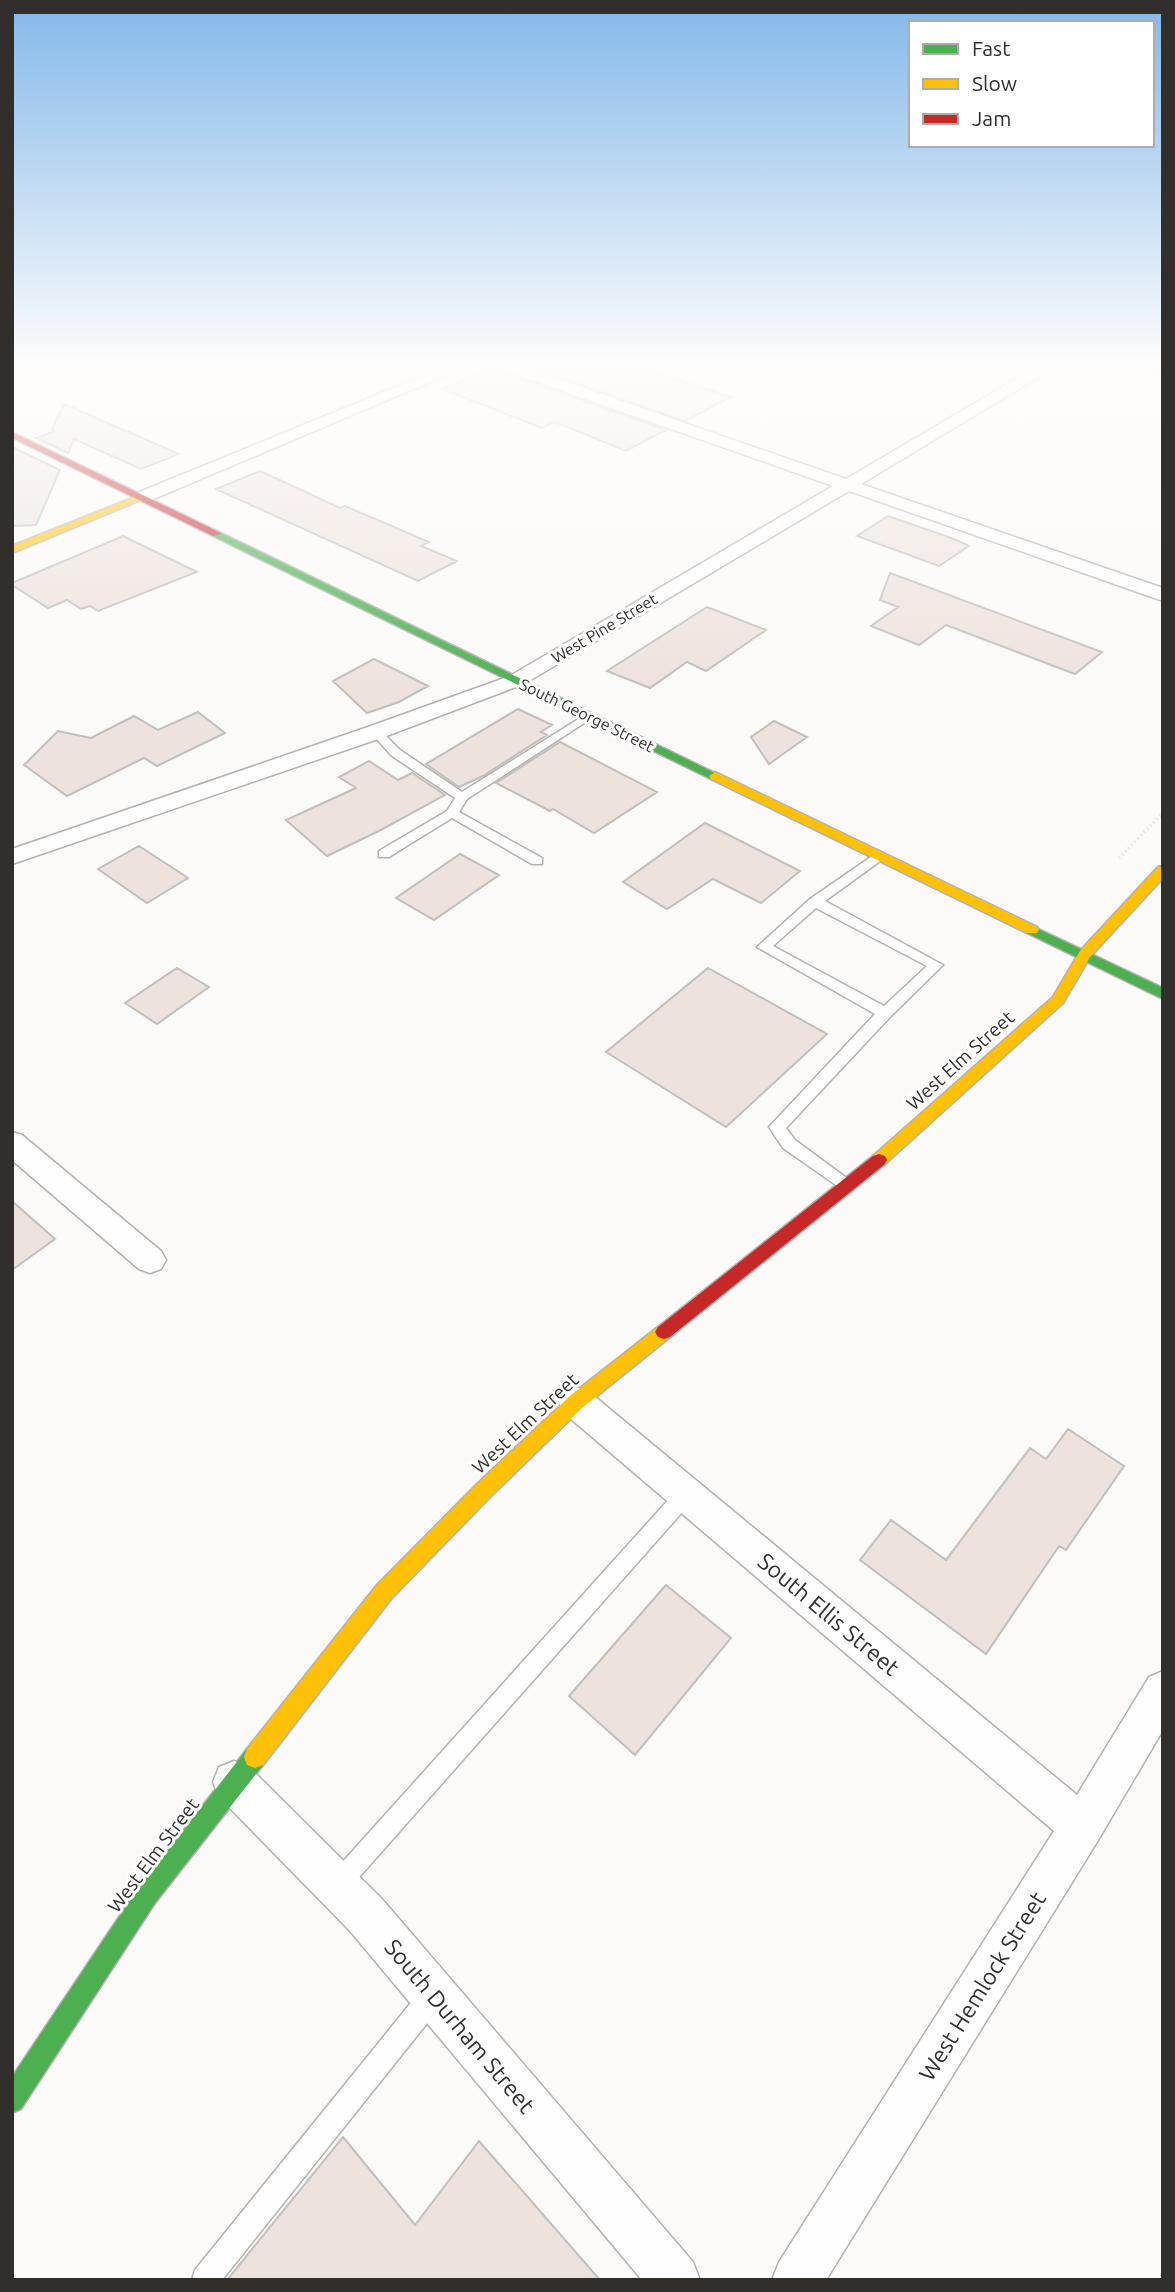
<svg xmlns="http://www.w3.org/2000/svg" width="1175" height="2292" viewBox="0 0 1175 2292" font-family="Ubuntu,sans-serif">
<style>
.building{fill:#eee2dd;stroke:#c1bfbd;stroke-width:2}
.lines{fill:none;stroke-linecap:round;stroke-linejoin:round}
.lane-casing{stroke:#b3b1af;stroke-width:3}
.street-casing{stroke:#b3b1af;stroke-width:3}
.fast-casing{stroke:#b3b1af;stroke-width:3}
.slow-casing{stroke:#b3b1af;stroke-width:3}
.jam-casing{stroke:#b3b1af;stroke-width:3}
.path{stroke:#dfdfde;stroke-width:3.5;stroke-dasharray:1 3.5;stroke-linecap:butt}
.lane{fill:#fffefe;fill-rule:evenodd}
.street{fill:#fffefe;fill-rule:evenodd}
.fast{fill:#4caf50;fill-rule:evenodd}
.slow{fill:#ffc107;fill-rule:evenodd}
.jam{fill:#c62828;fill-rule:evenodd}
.labels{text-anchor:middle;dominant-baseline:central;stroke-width:6;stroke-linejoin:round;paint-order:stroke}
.far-street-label{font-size:16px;fill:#312e2c;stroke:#fff}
.street-label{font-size:19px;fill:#312e2c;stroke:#fff}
.near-street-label{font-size:23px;fill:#312e2c;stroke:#fff}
</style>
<rect width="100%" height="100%" fill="#fcfaf8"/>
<path class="building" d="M491,369H503L508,374L666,430L626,451L555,422L542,428L442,389Z
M537,369H644L731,397L685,421Z
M64,404L179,454L141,469L74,439L68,453L36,438L55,431L52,429Z
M12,447L60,470L36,525L12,526Z
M260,471L340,508L345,506L429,542L421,546L457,561L418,581L216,489Z
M888,516L954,539L969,546L939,566L857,536Z
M123,536L197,572L98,611L90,606L81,609L67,600L48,608L12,585V583Z
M890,573L1102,652L1075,674L946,625L919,645L871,626L898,607L880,600Z
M707,607L766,630L706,671L687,662L650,688L607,671Z
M374,659L428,686L399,702L367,713L333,681Z
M518,709L552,725L541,732L547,735L483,776L459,787L426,764Z
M198,712L225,733L157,766L144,758L67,796L24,765L58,731L91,738L134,716L158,730Z
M774,721L807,737L769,764L751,737Z
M560,742L657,792L594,833L553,809L550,811L496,783Z
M369,761L398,780L412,773L445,795L379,831L327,856L286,820L356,788L339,777Z
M705,823L800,871L761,903L713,879L667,909L623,882Z
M139,846L188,878L147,903L98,869Z
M460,854L499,875L434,920L396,898Z
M177,968L209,987L157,1024L125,1003Z
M708,968L827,1034L726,1127L606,1052Z
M12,1201L55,1239L12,1270Z
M1068,1429L1124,1466L1066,1550L1059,1546L986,1654L860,1560L891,1520L946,1560L1030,1448L1046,1459Z
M666,1585L731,1638L635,1755L569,1696Z
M343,2137L415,2225L479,2141L600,2280H227Z"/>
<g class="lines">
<g class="lane-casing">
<path id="lane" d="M588,713L592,714V718L467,799L459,812L542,858V864H532L452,818L389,857H379V851L447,811L455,798L392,756L372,734V730H380L400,750L462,792Z
M878,852L883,853V859L825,901L943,965L890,1017L786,1128L795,1140L852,1182L854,1186L852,1190L846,1192L783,1148L769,1127L875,1014L757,947L810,899ZM816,908L927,966L884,1006L773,946Z
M686,1485L693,1488L696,1494L693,1500L346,1892L338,1896L330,1892L326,1884L330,1876L679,1488Z
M431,1986L440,1989L443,1998L440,2007L222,2280H192L195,2270L422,1989Z"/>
</g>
<g class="street-casing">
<path id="street" d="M440,369H461L149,501L143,502L134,497L137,493Z
M506,369H529L846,479L1033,369H1052L861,484L1163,588V601L849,491L524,684L384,737L12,864V849L368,727L510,676L833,486L509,372Z
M12,1132L22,1135L161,1251L166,1260L161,1269L150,1273L139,1269L12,1160Z
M576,1387L588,1391L1077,1795L1149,1677L1163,1671V1730L1097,1842L826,2280H772L779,2262L1054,1831L564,1413L559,1402L564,1391Z
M234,1761L249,1767L382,1899L693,2262L700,2280H642L350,1931L219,1797L213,1782L219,1767Z"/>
</g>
<g class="fast-casing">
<path id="fast" d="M1154,369H1163V372L1155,371Z
M213,532H219L721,776L715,780L711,779L213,536Z
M1032,926L1163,988V999L1027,933L1025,930Z
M255,1746L263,1749L266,1757L263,1765L155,1903L21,2109L12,2113V2077L139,1887L247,1749Z"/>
</g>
<g class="slow-casing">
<path id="slow" d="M140,495L148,497L12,553V546Z
M715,772L1037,927L1039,930L1037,933H1027L711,779L709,776Z
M1163,866V878L1090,957L1063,1003L885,1164H873L871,1160L873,1156L1053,997L1080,951L1158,867Z
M664,1325L670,1327L673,1332L670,1337L582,1408L491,1496L391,1599L263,1765L255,1768L247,1765L244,1757L247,1749L377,1585L477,1484L570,1396L658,1327Z"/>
</g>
<g class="jam-casing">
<path id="jam" d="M12,432L219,532L221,534L213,536L12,438Z
M879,1154L885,1156L887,1160L885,1164L670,1337L664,1339L658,1337L655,1332L658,1327L873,1156Z"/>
</g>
<path class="path" d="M1119,858L1163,813"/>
<use href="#lane" class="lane"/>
<use href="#street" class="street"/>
<use href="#fast" class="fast"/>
<use href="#slow" class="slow"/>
<use href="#jam" class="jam"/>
</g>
<linearGradient id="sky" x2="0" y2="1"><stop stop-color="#83b8ea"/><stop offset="0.53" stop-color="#fefdfc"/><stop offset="1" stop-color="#fefdfc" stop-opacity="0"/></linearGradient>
<rect width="1175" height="690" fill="url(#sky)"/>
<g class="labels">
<g class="far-street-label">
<text transform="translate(604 628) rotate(-31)">West Pine Street</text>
<text transform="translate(587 715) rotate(26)">South George Street</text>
</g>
<g class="street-label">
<text transform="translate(960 1060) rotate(-42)">West Elm Street</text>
<text transform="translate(525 1423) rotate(-43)">West Elm Street</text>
<text transform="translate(153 1855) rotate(-53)">West Elm Street</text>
</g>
<g class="near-street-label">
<text transform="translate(829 1614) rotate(40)">South Ellis Street</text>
<text transform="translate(982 1986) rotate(-58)">West Hemlock Street</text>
<text transform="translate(460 2026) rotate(50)">South Durham Street</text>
</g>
</g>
<rect width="1175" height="2292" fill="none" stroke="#312e2c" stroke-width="28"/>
<rect x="909" y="21" width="245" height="126" fill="#ffffff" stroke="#adabab" stroke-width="2"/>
<rect x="923" y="44" width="35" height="10" fill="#4caf50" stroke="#adabab" stroke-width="2"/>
<text x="972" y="56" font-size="21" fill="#312e2c">Fast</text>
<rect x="923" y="79" width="35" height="10" fill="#ffc107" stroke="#adabab" stroke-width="2"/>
<text x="972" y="91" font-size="21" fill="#312e2c">Slow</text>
<rect x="923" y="114" width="35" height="10" fill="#c62828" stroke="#adabab" stroke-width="2"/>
<text x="972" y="126" font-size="21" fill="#312e2c">Jam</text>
</svg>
